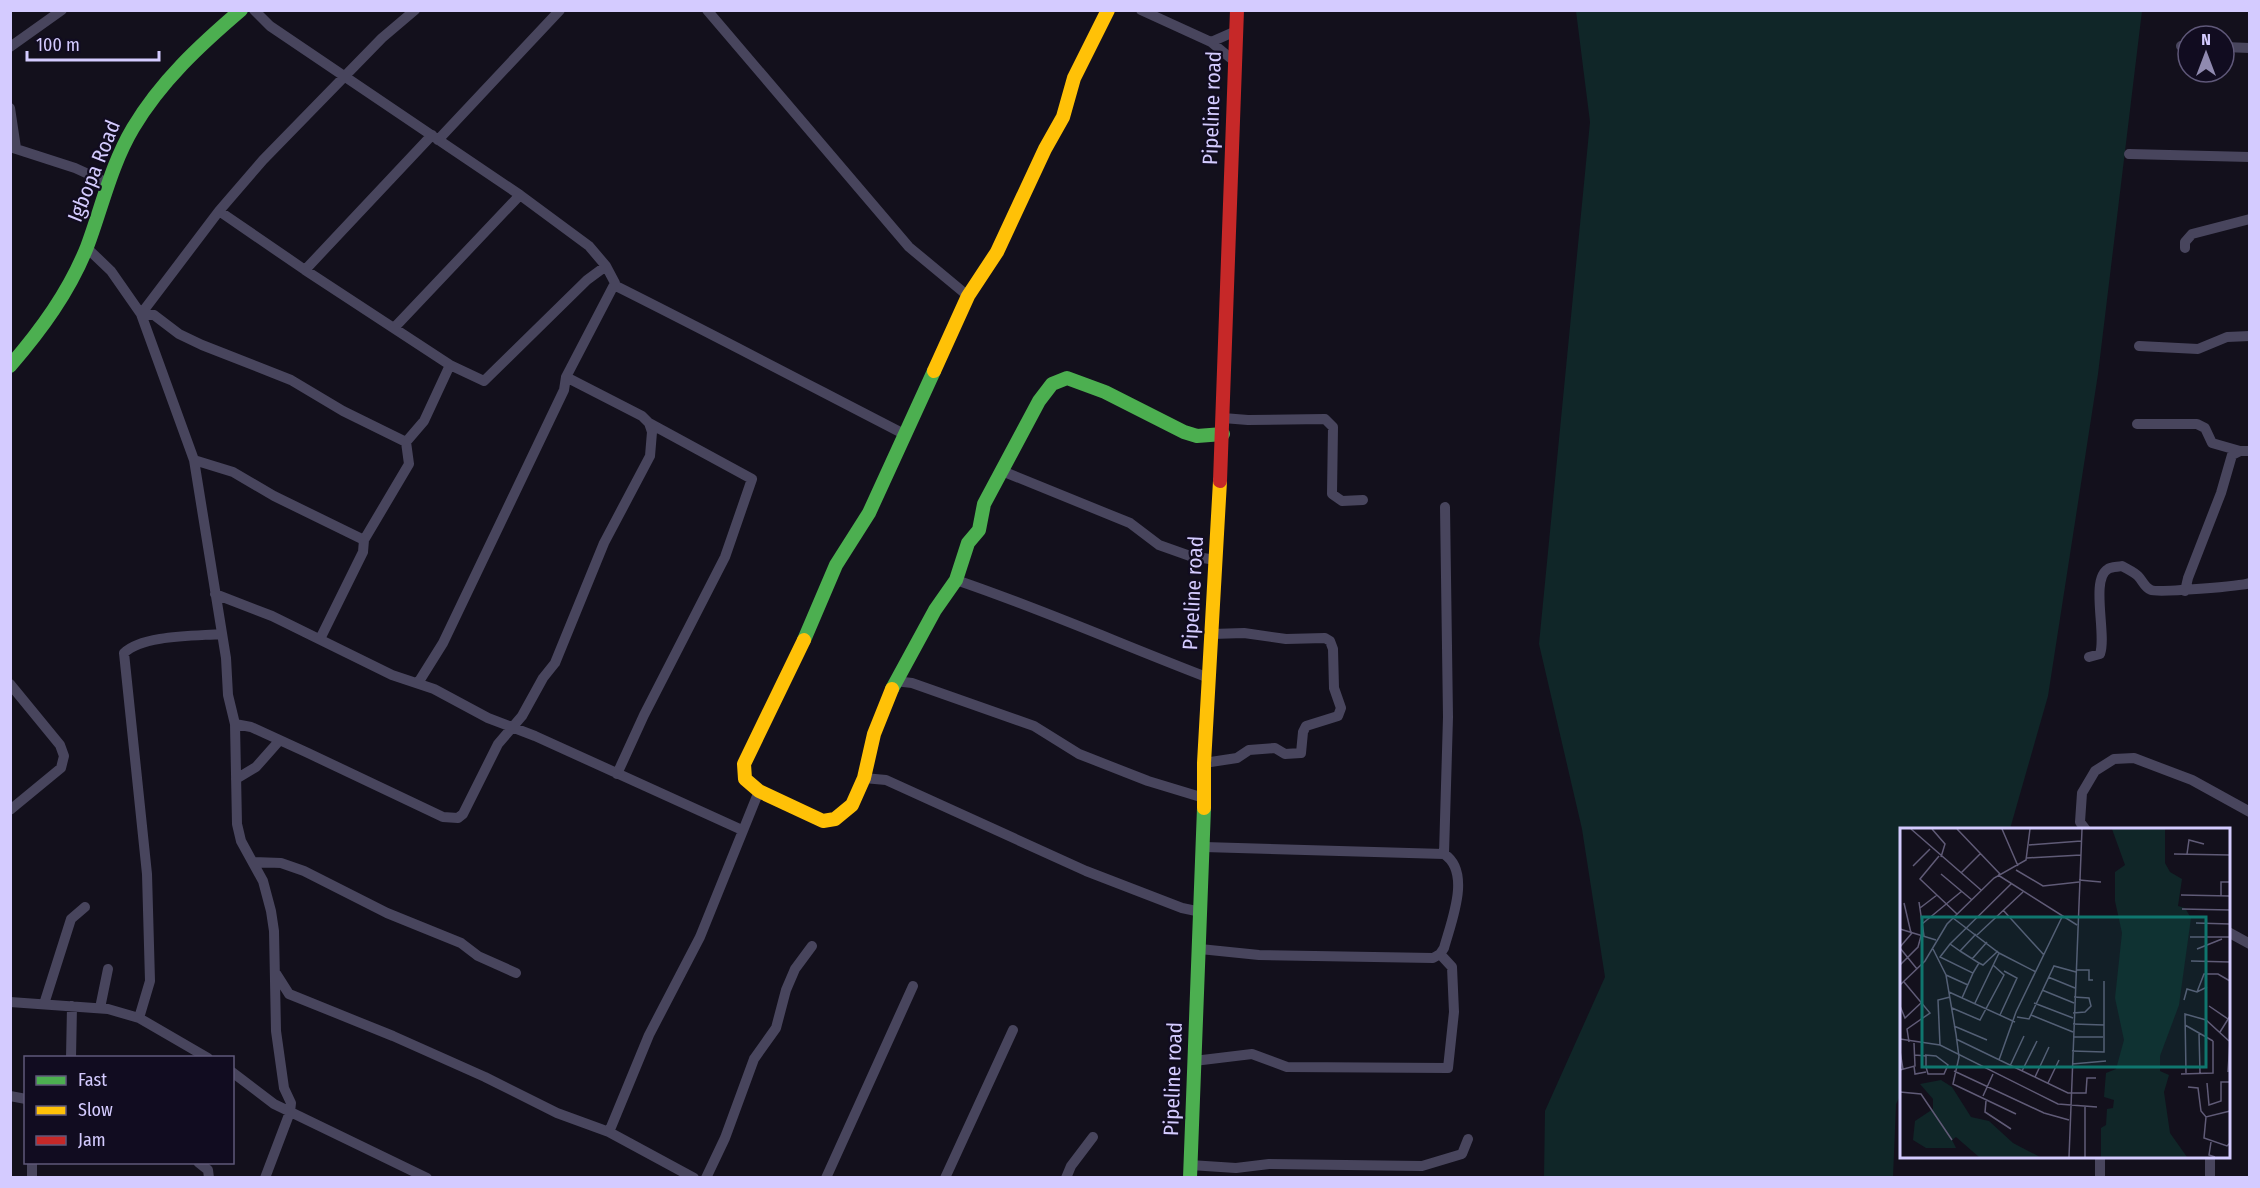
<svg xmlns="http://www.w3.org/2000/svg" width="2260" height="1188" viewBox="0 0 2260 1188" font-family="'Fira Sans Condensed',sans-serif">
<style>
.green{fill:#102628}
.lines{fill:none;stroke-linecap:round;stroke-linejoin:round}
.street{stroke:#48455d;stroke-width:10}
.fast{stroke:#4caf50;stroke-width:14}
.slow{stroke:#ffc107;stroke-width:14}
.jam{stroke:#c62828;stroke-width:14}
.labels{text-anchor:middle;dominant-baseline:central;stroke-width:4.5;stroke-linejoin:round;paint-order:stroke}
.street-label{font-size:21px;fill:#d4cbff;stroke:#110c20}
.inset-road{fill:none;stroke:#605b77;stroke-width:1.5}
.view{fill:#0f766e;fill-opacity:0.15;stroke:#0f766e;stroke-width:3}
.inset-edge{fill:none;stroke:#d4cbff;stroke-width:3}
</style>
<rect width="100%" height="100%" fill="#13101c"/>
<path class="green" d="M1576,11H2142L2098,374L2048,696L2010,829L1902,830V1092L1896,1104L1893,1177H1544L1545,1111L1605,977L1582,829L1539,644L1590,122Z"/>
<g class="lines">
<path class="street" d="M254,10L270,26L520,195L589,246L606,266L615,283L566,377L564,390L443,643L418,683
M707,10L909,247L968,296
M1141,10L1211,42L1234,61
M1211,42L1236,31
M2181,46H2188
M10,47L62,10
M2224,47L2250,48
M10,108L16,148
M438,140L560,10
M10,147L75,168L108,183
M2129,154L2250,157
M219,211L263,160L382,38L415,10
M87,248L111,271L141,314L194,460L226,658L228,695L235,724L237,824L241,841L263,881L271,911L274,931L276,1031L284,1088L291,1103L290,1112L265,1178
M2185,248V242L2192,234L2250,219
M305,270L450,365L424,421L406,442
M614,285C712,334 809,385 906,435
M141,314L154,315L179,334L202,345L291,380L343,411L406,442L409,464L364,540L363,552L320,639
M141,314L219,211L305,270L432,135
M394,328L520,195
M2139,346L2198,349L2227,337L2250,336
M450,365L484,381L587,280L606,266
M1223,418L1248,420L1325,419L1333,427L1332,494L1342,501L1363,500
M2137,424H2197L2205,428L2212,443L2240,451
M194,460L233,472L274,496L364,540
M1002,471L1130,523L1159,545L1190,556L1216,560
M956,580C1042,609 1125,646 1209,678
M2185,591L2188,578L2221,493L2232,455L2240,451H2250
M215,594L272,616L392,675L434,689L488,718L535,736L742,830
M2089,657L2100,654C2107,635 2090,579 2108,569C2111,567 2118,567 2122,566C2127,569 2134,572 2138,576C2143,581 2144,587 2151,590C2158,593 2242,586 2250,583
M895,681L912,683L1034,726L1079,754L1148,781L1204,798
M10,684L60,745L64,756L61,768L10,810
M235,724L251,727L308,753L443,817L458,818L463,814L498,744L522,716L543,678L555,663L604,543L650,456L652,432L649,423L642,416L566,377
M1204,763L1237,758L1249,750L1275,748L1285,754L1301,753L1303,732L1306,726L1338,716L1341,708L1334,688L1333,649L1330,641L1325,638L1286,639L1244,633L1212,634
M617,774L644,715L725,557L752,479L649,423
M864,778L886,780L1086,871L1182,908L1201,912
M236,779L256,767L279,741
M2086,830L2080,822L2082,793L2095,771L2114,759L2134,758L2192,780L2250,812
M1444,854L1448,717L1445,507
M253,862L281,863L304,871L387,913L461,943L478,956L516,973
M2228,932L2250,944
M1200,949L1259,955L1433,958L1440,954L1444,948C1451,922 1472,872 1444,854L1204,847
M275,972L289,994L393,1036L485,1077L557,1113L609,1132L694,1178
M10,1002L108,1009L139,1018L208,1058
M44,1004L71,919L85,907
M100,1008L108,969
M139,1018L150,981L147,874L124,653C142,635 195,636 221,634
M71,1058L72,1006
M1194,1061L1252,1054L1287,1067L1448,1068L1454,1012L1452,967L1440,954
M232,1072L274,1104L427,1178
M10,1096L26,1099
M609,1132L649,1035L700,937L759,791
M2100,1156V1178
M2210,1156V1178
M32,1162V1178
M198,1162L208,1170L209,1178
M1190,1165L1236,1168L1269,1164L1422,1166L1462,1154L1468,1139
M706,1178L725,1138L754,1059L776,1028L786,990L795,969L812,946
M826,1178L913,986
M945,1178L1013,1030
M1066,1178L1071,1166L1093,1137"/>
<path class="fast" d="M10,366C41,330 69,292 87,247C102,207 111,165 133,128C161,81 200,45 241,10
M804,640L836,565L869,513L934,371
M892,689L935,610L956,580L968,543L979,530L984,504L1039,401L1052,384L1067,378L1105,392L1184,432L1197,436L1223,434
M1190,1178L1204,808"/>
<path class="slow" d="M934,371L968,296L997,252L1045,149L1063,117L1074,78L1108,10
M804,640L744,764L745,779L759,791L823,821L835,819L852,805L864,778L874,734L892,689
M1204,808V763L1220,481"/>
<path class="jam" d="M1220,481L1237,10"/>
</g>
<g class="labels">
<g class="street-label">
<text transform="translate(1212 108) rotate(-88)">Pipeline road</text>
<text transform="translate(94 171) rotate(-68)">Igbopa Road</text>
<text transform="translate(1193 593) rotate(-87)">Pipeline road</text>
<text transform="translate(1173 1079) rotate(-88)">Pipeline road</text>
</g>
</g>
<g transform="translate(1900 828)">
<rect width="330" height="330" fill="#13101c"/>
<path d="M212,1H265V35L270,44L282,51L278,78L285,80L291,90L279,177L260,228V243L269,247L264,264L270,305L287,329H201V300L206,297L207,281L213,280L214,272L204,269L206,245L216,241L224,212L215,170L222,105L215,73V44L225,37ZM41,252L52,259L71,289L89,293L113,315L140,329H79L56,309L52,312L56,320H26L13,312L15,293L33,281V271L20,256Z" fill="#102628"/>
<path class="inset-road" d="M11,1L81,62M32,1L45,16L41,29M57,1L100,46M102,1L118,38M129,17L181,13M274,26L330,27M287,26L289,12L304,16M39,28L20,51L57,86M127,30L181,27M13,38L30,21M116,42L143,58L179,54M61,45L81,25M41,46L72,72M98,47L177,97M179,52L201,54M281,67L330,68M321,68V54H330M19,74L24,108M4,75L11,105M20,80L37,67M282,81L330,82M103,82L144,127M53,90L99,125L136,144M296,95L330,96M22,96L62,63M0,101L36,112M77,107L123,64M290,109H330M50,116L111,56M0,119L12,105M0,120L17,141M33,121L46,147L56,206L59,229L53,256L116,286M297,121L322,111M60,123L79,135L73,145M72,131L87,114M291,133L330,134M79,135L83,137L98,123M0,137L18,119L21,108M176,142H189V152H193M46,147L68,157M148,149L175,160M4,154L30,185L7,201L9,214M0,157L25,133L47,96L94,50L126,32L130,1M142,162L174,175M49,164L115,194M297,164L304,146H318L330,153M62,170L73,145L40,129L50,116L60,123L76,106M284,172L287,161L297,164L307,159M75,175L99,125M134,175L173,190M0,178L5,190L22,174M309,178L328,191M52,180L80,192L104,147L93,137M173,185L185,184L191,178L189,170L174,169M100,187L117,150L104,143M131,187L173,204M117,189L129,191L154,138L176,144M173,196L204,197M285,197L313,213M54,198L87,212M320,204L330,188M299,205L300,245M173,209H203M0,211L40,217L158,276L197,279M56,211L168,265H186L187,250H196M40,217L38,172L50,169M0,223L3,241M172,223L204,224V153M15,227L26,228V239H32M25,227L36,228L48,237L44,246H28L26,239M99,232L116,184L162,89M172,236L206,233M14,238L15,246L26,244M110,238L124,208M0,242L15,238L14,215M54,243L144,285L169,292M122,243L137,213M328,244L330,213M286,245L285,186L306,192L329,213M281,246L313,245V213M135,249L149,219M148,255L159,232M307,255L309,277L321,273V254H330M288,259L298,260L301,283L306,289L330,283M0,264L21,266L52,312M83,268L93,246M86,273L85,284L111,301M306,289L304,310L327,318L330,315M311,314L309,327L315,329M169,329L182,1M185,329V278"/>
<path class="view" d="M22,89H306V239H22Z"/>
<rect width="330" height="330" class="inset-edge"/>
</g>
<rect width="2260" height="1188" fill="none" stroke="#d4cbff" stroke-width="24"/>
<rect x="24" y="1056" width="210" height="108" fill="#110c20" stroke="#5f5879" stroke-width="1.5"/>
<rect x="36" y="1076" width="30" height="9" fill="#4caf50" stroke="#5f5879" stroke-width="1.5"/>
<text x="78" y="1086" font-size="18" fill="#d4cbff">Fast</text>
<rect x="36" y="1106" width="30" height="9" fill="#ffc107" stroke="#5f5879" stroke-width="1.5"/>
<text x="78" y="1116" font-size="18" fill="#d4cbff">Slow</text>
<rect x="36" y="1136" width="30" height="9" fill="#c62828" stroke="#5f5879" stroke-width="1.5"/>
<text x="78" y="1146" font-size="18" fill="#d4cbff">Jam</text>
<g transform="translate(2206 54)"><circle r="28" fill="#110c20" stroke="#5f5879" stroke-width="1.5"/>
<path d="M0-4.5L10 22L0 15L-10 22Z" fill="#908ab0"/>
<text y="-9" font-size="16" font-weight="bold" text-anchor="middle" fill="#d4cbff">N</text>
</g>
<path d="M27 51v9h132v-9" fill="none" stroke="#d4cbff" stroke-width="3"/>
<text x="36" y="51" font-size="18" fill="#d4cbff" stroke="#110c20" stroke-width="4.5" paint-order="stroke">100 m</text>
</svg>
